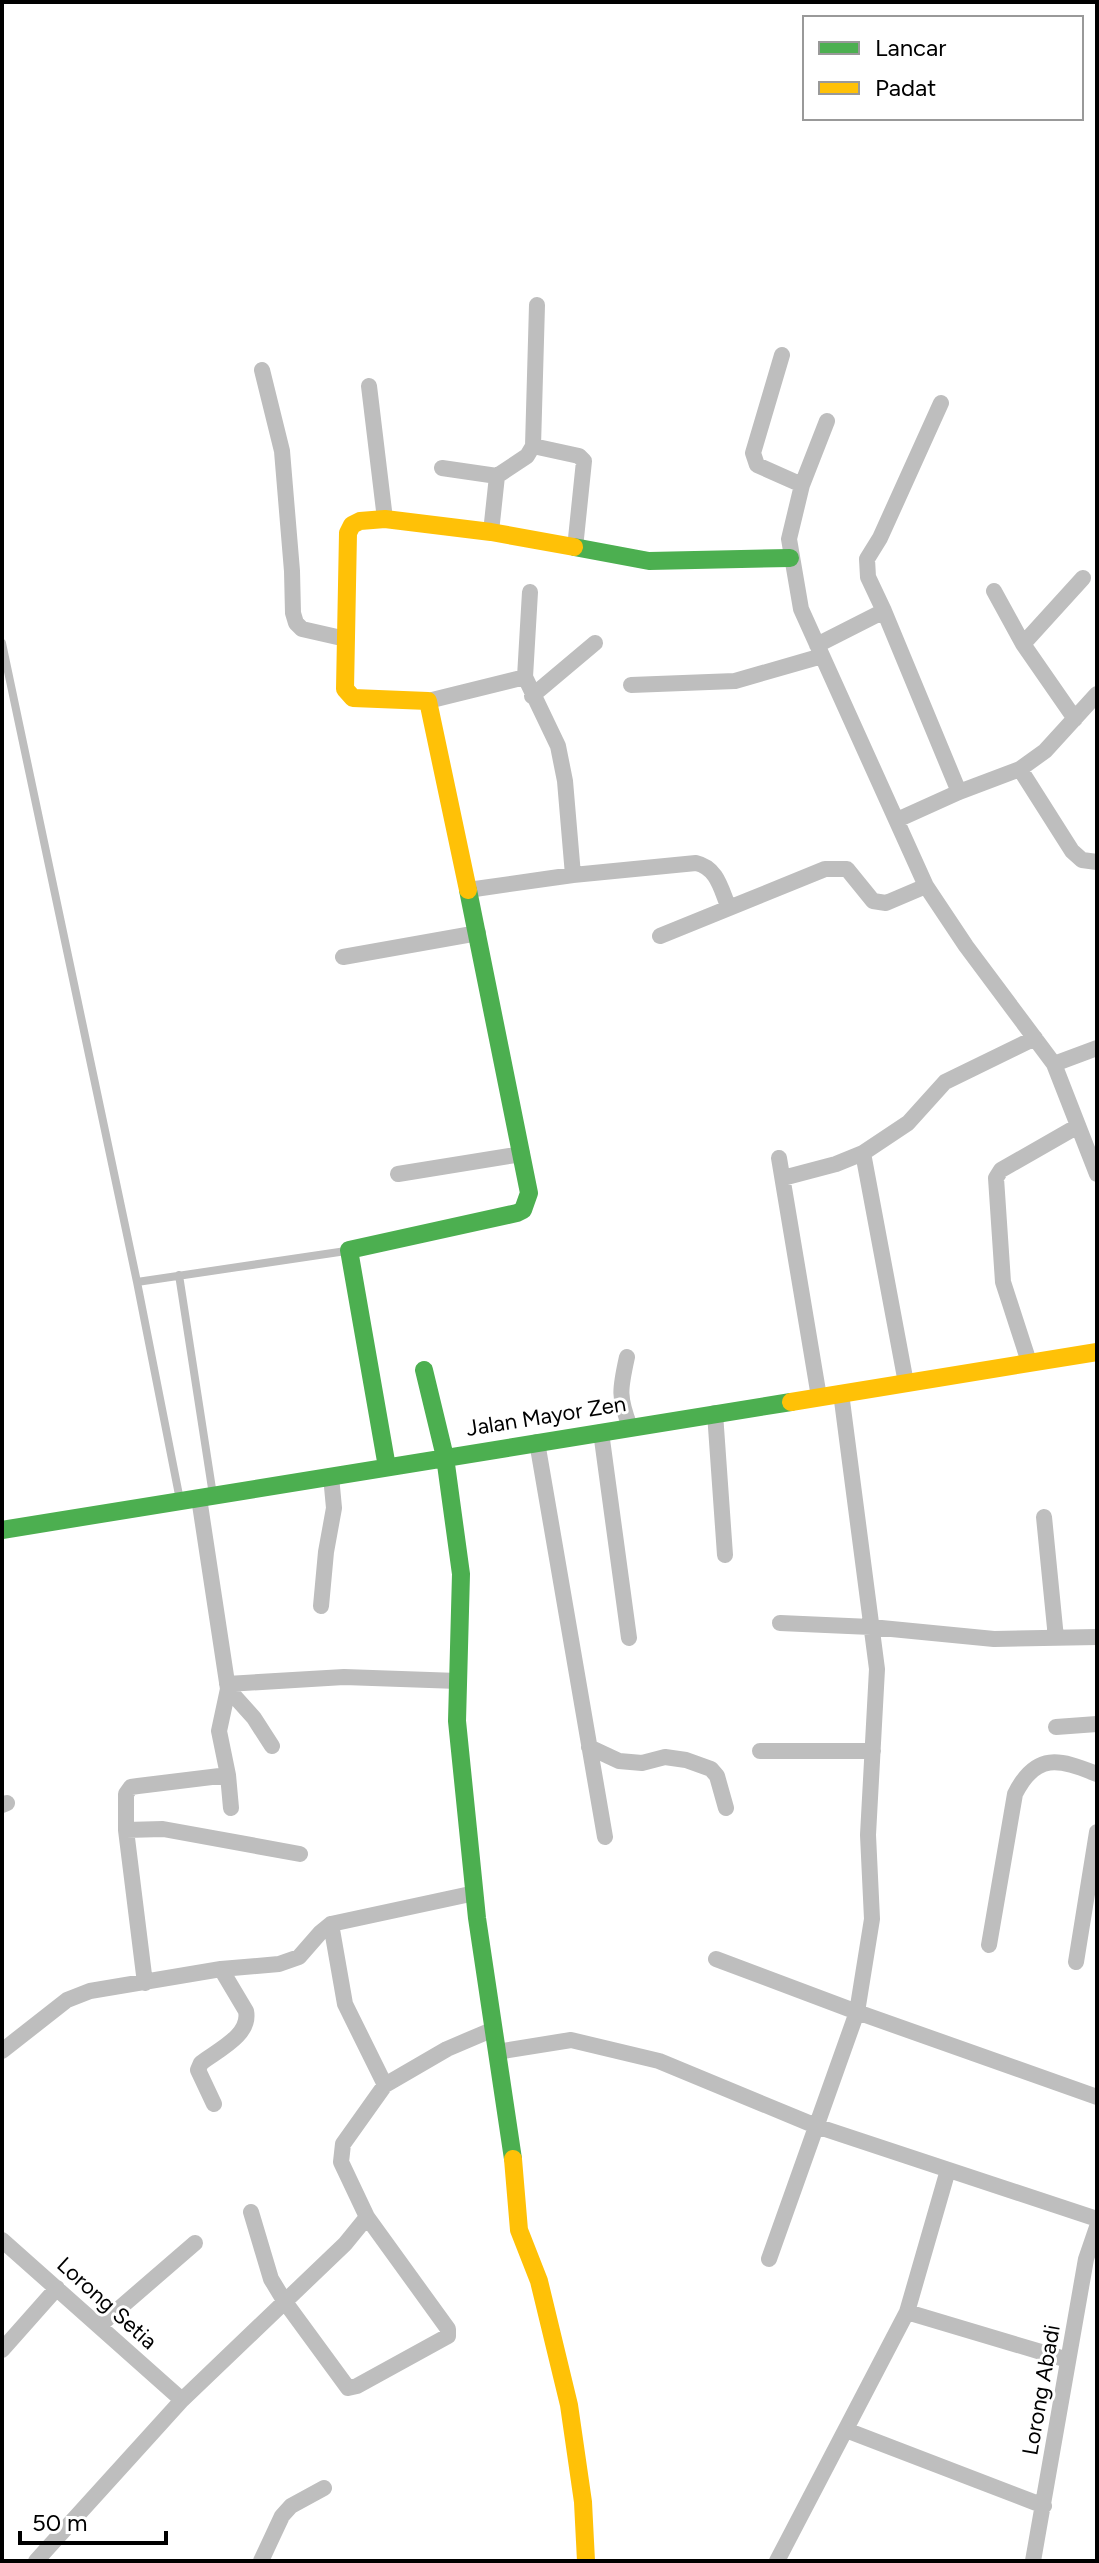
<svg xmlns="http://www.w3.org/2000/svg" width="1099" height="2563" viewBox="0 0 1099 2563" font-family="Figtree,sans-serif">
<style>
.lines{fill:none;stroke-linecap:round;stroke-linejoin:round}
.lane{stroke:#bebebe;stroke-width:8}
.street{stroke:#bebebe;stroke-width:16}
.fast{stroke:#4caf50;stroke-width:18}
.slow{stroke:#ffc107;stroke-width:18}
.labels{text-anchor:middle;dominant-baseline:central;stroke-width:6;stroke-linejoin:round;paint-order:stroke}
.street-label{font-size:22px;fill:#000;stroke:#fff}
</style>
<rect width="100%" height="100%" fill="#fff"/>
<g class="lines">
<path class="lane" d="M2,643L137,1282L180,1500
M179,1275L213,1495
M137,1282L346,1251"/>
<path class="street" d="M782,355L753,453L757,465L802,485
M262,370L282,451L292,571L293,613L296,623L302,629L346,639
M369,386L385,519
M827,421L802,485L789,539L801,609L926,886L966,946L1054,1064L1097,1174
M533,446L579,456L584,461L575,548
M442,468L497,476
M491,532L497,476L527,456L533,446L537,305
M994,591L1023,644
M884,611L959,792
M817,645L884,611L868,577L867,559L880,538L941,403
M525,677L558,746L565,781L573,875
M631,685L735,681L822,656
M532,696L595,643
M428,701L525,677L530,592
M1075,719L1023,644L1083,578
M1020,769L1072,851L1082,860L1097,862
M897,820L959,792L1020,769L1045,751L1097,694
M468,890L573,875L696,863C718,868 721,890 729,908L825,869H847L873,901L886,903L926,886
M660,936L729,908
M343,957L478,933
M1054,1064L1097,1048
M779,1158L819,1397
M398,1174L522,1154
M783,1178L836,1164L863,1153
M627,1357C620,1389 618,1396 630,1427
M1029,1362L1003,1282L996,1178L1001,1170L1078,1126
M906,1383L863,1153L908,1123L945,1082L1035,1038
M715,1413L725,1555
M601,1432L629,1638
M537,1442L605,1837
M199,1498L228,1689L219,1731L228,1775L231,1808
M1044,1517L1056,1638
M321,1606L326,1552L334,1508L331,1476
M780,1623L871,1627L994,1639L1097,1637
M227,1684L344,1677L458,1681
M228,1689L254,1718L272,1746
M1056,1727L1097,1724
M589,1747L619,1761L642,1763L665,1757L686,1760L711,1769L717,1776L726,1808
M760,1751H873
M2,1805L7,1803
M126,1830L163,1829L300,1854
M331,1924L345,2004L385,2085
M989,1945L1015,1794C1036,1752 1059,1759 1097,1774
M716,1959L857,2012L872,1919L868,1835L877,1669L841,1393
M1076,1962L1097,1832
M145,1983L126,1830V1794L131,1787L138,1786L228,1775
M2,2051L67,2000L90,1991L221,1969L279,1964L299,1957L320,1933L331,1924L475,1893
M497,2052L571,2040L659,2061L816,2126L1097,2219
M214,2104L198,2070L201,2063C218,2050 251,2035 246,2011L221,1969
M251,2212L271,2279L285,2302L348,2388L357,2386L448,2336V2329L367,2217
M2,2240L182,2400
M769,2259L857,2012L1097,2097
M907,2312L948,2170
M99,2326L195,2243
M2,2350L57,2288
M846,2430L1044,2506
M36,2561L182,2400L345,2244L367,2217L341,2162L343,2144L385,2085L447,2049L494,2029
M261,2561L282,2516L291,2506L324,2488
M777,2561L907,2312L1068,2360
M1033,2561L1086,2259L1097,2227"/>
<path class="fast" d="M574,547L649,561L790,558
M424,1370L445,1457L461,1574L457,1721L477,1918L513,2159
M387,1467L349,1250L517,1213L523,1210L529,1193L468,890
M2,1530L791,1402"/>
<path class="slow" d="M468,890L428,701L353,698L345,689L348,533L352,525L360,521L385,519L491,532L574,547
M791,1402L1097,1352
M513,2159L519,2230L539,2281L569,2405L583,2502L586,2561"/>
</g>
<g class="labels">
<g class="street-label">
<text transform="translate(546 1416) rotate(-9)">Jalan Mayor Zen</text>
<text transform="translate(107 2303) rotate(42)">Lorong Setia</text>
<text transform="translate(1041 2390) rotate(-80)">Lorong Abadi</text>
</g>
</g>
<rect width="1099" height="2563" fill="none" stroke="#000000" stroke-width="8"/>
<rect x="803" y="16" width="280" height="104" fill="#ffffff" stroke="#999999" stroke-width="2"/>
<rect x="819" y="42" width="40" height="12" fill="#4caf50" stroke="#999999" stroke-width="2"/>
<text x="875" y="56" font-size="24" fill="#000000">Lancar</text>
<rect x="819" y="82" width="40" height="12" fill="#ffc107" stroke="#999999" stroke-width="2"/>
<text x="875" y="96" font-size="24" fill="#000000">Padat</text>
<path d="M20 2531v12h146v-12" fill="none" stroke="#000000" stroke-width="4"/>
<text x="32" y="2531" font-size="24" fill="#000000" stroke="#ffffff" stroke-width="6" paint-order="stroke">50 m</text>
</svg>
